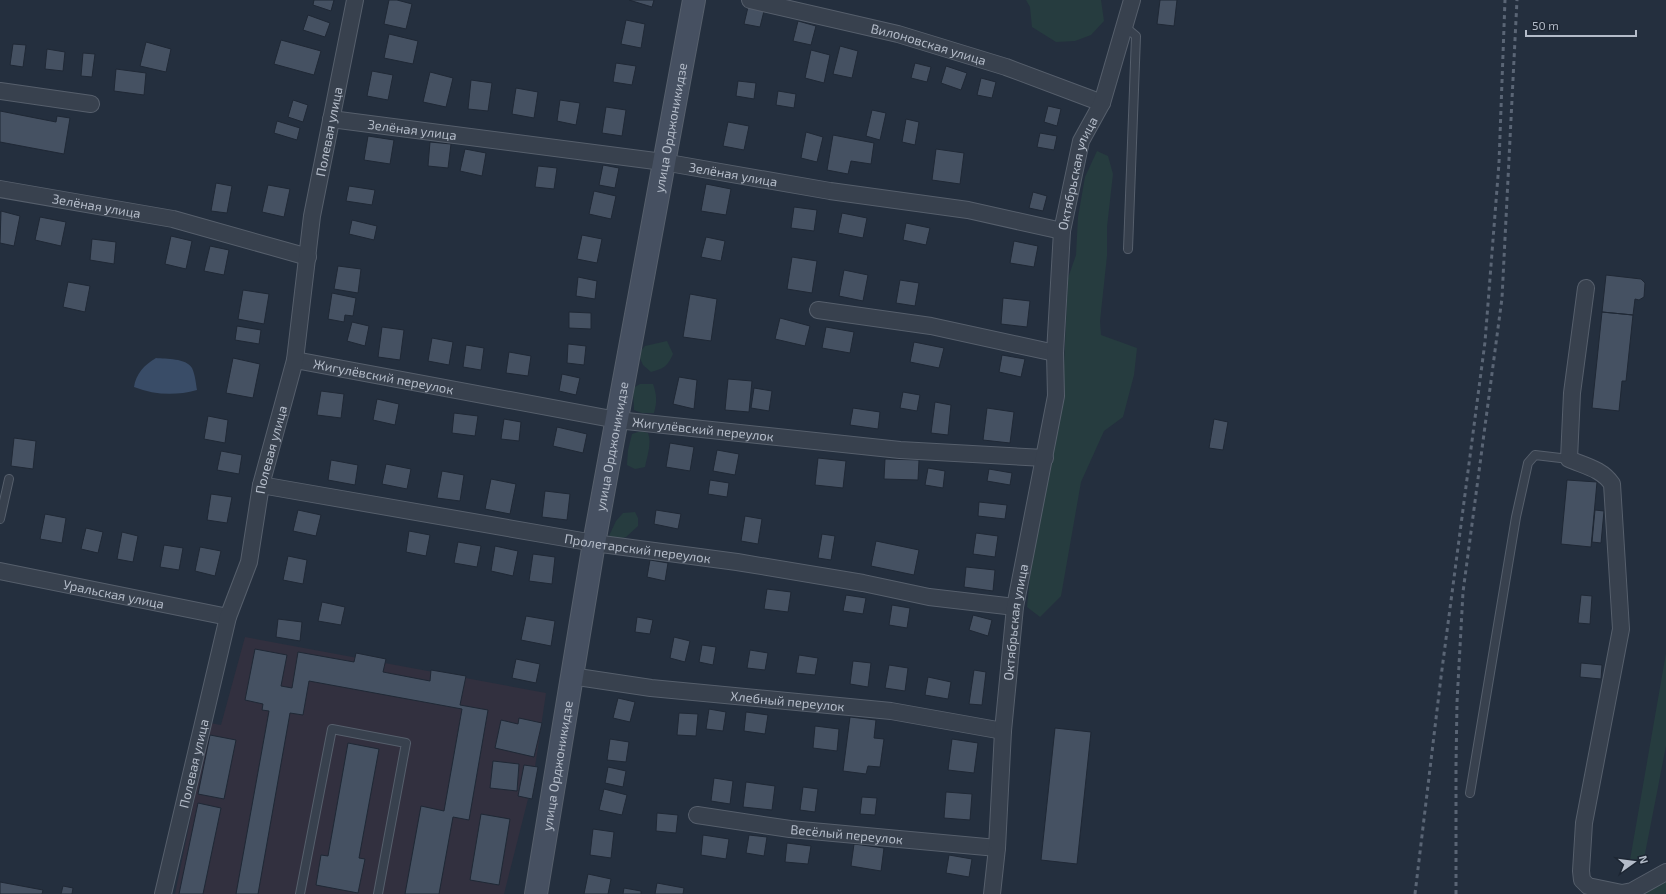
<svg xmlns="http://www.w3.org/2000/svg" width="1666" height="894" viewBox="0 0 1666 894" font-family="'Exo 2',sans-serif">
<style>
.medical{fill:#32303f}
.green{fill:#263c3f}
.water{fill:#394c67}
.building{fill:#455162;stroke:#1f2835}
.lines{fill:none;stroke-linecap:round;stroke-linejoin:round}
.lane-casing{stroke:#565f6c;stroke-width:10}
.street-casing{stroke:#565f6c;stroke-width:18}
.secondary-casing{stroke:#565f6c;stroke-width:24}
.lane{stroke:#38414e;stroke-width:8}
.street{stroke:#38414e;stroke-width:16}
.secondary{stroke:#465061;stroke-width:22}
.rail{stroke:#5a6575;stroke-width:3;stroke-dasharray:4 4;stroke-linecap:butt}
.labels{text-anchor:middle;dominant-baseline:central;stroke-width:3;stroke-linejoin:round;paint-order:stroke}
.street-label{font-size:13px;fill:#b4bcc9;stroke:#1d2633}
</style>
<rect width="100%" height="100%" fill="#242f3e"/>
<path class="medical" d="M245,637L546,693L535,767L524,765L518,796L532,799H528L504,894H175L210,723L221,725Z"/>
<path class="green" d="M1026,0H1101L1104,21L1091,35L1075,41L1056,42L1032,27L1030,7Z
M1097,151L1108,156L1113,174L1107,227V256L1100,321L1101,335L1137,348L1134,375L1123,417L1104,431L1081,482L1061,596L1040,617L1027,607L1034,535L1062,408L1068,278L1076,255L1078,217L1085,177Z
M667,341L673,354C668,366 663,369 651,372L643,365L638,354L645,346Z
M640,384H653C657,395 657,402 654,413H642L634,410L633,388Z
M641,431L648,433C652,444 647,456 645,467L635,469L627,465L628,450L632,434Z
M635,512L638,518V526L626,537L615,540L609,536L616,521L623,513Z
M1666,653V746L1644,859L1630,860Z
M1666,878V894H1645Z"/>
<path class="water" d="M156,358C166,359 186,358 192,368C195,374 196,384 197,390C175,396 155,395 134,387C136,374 144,365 156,358Z"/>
<path class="building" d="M314,0H334L331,11L313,5Z
M389,0H397L412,4L406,29L384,24Z
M629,0H654L652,7Z
M1160,0H1177L1174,26L1157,24Z
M748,7L764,11L760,27L744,24Z
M308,15L330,23L325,37L303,30Z
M626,20L645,24L641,48L621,44Z
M798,21L816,26L811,45L793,41Z
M389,34L418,41L413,64L384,58Z
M281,40L321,51L314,75L274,64Z
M146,42L171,49L166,72L140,66Z
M13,44L26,45L23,67L10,65Z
M840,46L858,51L852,78L833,74Z
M47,49L65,52L63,71L45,69Z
M811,50L830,55L824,83L805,78Z
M83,53L95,54L92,77L81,76Z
M616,63L636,66L632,85L613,82Z
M915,63L931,67L927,82L911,78Z
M946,66L967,73L961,90L941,83Z
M116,69L146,73L144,95L114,91Z
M372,71L393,75L388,100L367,96Z
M430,72L453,78L446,107L423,102Z
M981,78L996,82L992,98L977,95Z
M471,80L492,83L488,111L468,109Z
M738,81L756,83L754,99L736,96Z
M516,88L538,92L534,118L512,114Z
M778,91L796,94L794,108L776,105Z
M293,100L308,105L303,122L288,117Z
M560,100L580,103L576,125L557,121Z
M1048,106L1061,109L1057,126L1044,122Z
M606,107L626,110L622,136L602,133Z
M872,110L886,113L880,140L866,136Z
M0,111L56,122L57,116L70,118L64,154L0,142Z
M906,119L919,122L915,145L902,142Z
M277,121L300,128L297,140L274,133Z
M728,122L749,126L744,150L723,146Z
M806,132L823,137L817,162L801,158Z
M1040,133L1057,136L1054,150L1037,147Z
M833,135L874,143L871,164L851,161L848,174L827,170Z
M368,136L394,140L390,164L364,160Z
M430,142L451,144L448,168L428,166Z
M465,149L486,153L482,176L460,171Z
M936,149L964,153L960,184L932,180Z
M603,165L619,168L615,188L599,185Z
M538,166L557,168L554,189L535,187Z
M216,183L232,186L227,213L211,211Z
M706,184L731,189L726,215L701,211Z
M268,185L290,189L284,217L262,212Z
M349,186L375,190L372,205L346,201Z
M594,191L616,196L611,219L589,214Z
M1033,192L1047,196L1043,211L1029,208Z
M794,207L817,210L814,231L791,228Z
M1,211L20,216L14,246L0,243Z
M842,213L867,218L863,238L838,233Z
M40,217L66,222L61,246L35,240Z
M352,220L377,226L374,240L349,234Z
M906,223L930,228L926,245L903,240Z
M582,235L602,239L597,263L577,259Z
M171,236L192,241L186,269L165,264Z
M706,237L725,241L721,261L701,257Z
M92,239L116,242L114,264L90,260Z
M1014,241L1038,246L1034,267L1010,263Z
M210,246L229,250L224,275L204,271Z
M792,257L817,261L812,293L787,289Z
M338,266L361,269L358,293L334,289Z
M844,270L868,275L863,301L839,296Z
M1606,275L1641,279L1645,283L1644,297L1639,300L1635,299L1633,315L1602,312Z
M578,277L597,281L595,299L576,296Z
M900,280L919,283L915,306L896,303Z
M68,282L90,286L85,312L63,307Z
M243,290L269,294L264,324L238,319Z
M332,293L356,298L353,316L345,315L344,322L328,319Z
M690,294L717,299L711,341L683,337Z
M1003,298L1030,301L1027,327L1001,324Z
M569,312L591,313V329L569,328Z
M1602,312L1633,315L1626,381H1622L1619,411L1592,408Z
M780,318L810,326L805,346L775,339Z
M352,322L369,326L365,346L347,341Z
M237,326L261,330L259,344L235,340Z
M382,327L404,330L400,360L378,357Z
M826,327L854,332L850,353L822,348Z
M432,338L453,342L449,365L428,361Z
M914,342L944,348L939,368L910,362Z
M568,344L586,346L584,365L567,363Z
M466,345L484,348L481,370L463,367Z
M509,352L531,356L528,376L506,373Z
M1002,355L1025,359L1021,377L999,372Z
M233,358L260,364L253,398L226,393Z
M562,374L580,378L576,395L559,391Z
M679,377L697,380L694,409L673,404Z
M728,379L752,381L749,412L725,410Z
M754,388L772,391L769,411L751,408Z
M321,391L344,394L341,418L317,415Z
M903,392L920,395L917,411L900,408Z
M377,399L399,404L395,425L373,420Z
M935,402L951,405L948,435L931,433Z
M853,408L880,412L878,429L850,425Z
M987,408L1014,412L1010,443L983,440Z
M454,413L478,416L475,436L452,433Z
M208,416L228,420L225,443L204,439Z
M504,419L521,422L519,441L501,439Z
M1214,419L1228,422L1223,450L1209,448Z
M557,427L587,434L583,453L553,446Z
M14,438L36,441L33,469L11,466Z
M670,443L694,447L690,471L666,467Z
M717,450L739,454L735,475L713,471Z
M221,451L242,455L239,474L217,470Z
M818,458L846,461L843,488L815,485Z
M885,459L919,460L918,480L884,479Z
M331,460L358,465L355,485L328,480Z
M386,464L411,469L407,489L382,484Z
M928,468L945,471L943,488L925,485Z
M989,469L1012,473L1010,485L987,481Z
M442,471L464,475L460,501L437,498Z
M491,479L516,484L510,514L485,509Z
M710,480L729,483L727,497L708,494Z
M1567,480L1597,482L1591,547L1561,544Z
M545,491L570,494L567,520L542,517Z
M211,494L232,497L227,523L207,520Z
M979,502L1007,505L1005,519L978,516Z
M298,510L321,515L316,536L293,531Z
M656,510L681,514L678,529L654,524Z
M1595,510L1604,511L1601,543L1592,542Z
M45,514L66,518L62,543L40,539Z
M745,516L762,519L758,544L741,541Z
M86,528L103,532L98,553L81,549Z
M409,531L430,535L426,556L406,552Z
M122,532L138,536L133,562L117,559Z
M976,533L998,536L995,557L973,554Z
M822,534L835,536L831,560L818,558Z
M876,541L919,550L914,575L871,566Z
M458,542L481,546L477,567L454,563Z
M164,545L183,548L179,570L160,567Z
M495,546L518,551L513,576L491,571Z
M200,547L221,551L215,576L195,571Z
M533,554L555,557L552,584L529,581Z
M288,556L307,560L303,584L283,580Z
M650,560L668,563L665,581L647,577Z
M966,567L995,570L993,591L964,587Z
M767,589L791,592L788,612L764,609Z
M846,595L866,598L863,614L843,611Z
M1581,595L1592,596L1590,624L1578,623Z
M322,602L345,607L341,625L318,621Z
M892,605L910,608L907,628L889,625Z
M973,615L992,620L988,636L969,630Z
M526,616L555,621L551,646L521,640Z
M637,617L653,620L650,634L635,632Z
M278,619L302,622L300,641L276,637Z
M674,637L690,641L685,662L670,658Z
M702,645L716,647L713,665L699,662Z
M255,649L287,655L281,686L292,688L298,652L354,662L356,653L386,659L383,672L430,681L431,670L466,676L460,705L488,710L469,820L453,817L439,894H405L421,806L444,811L462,709L309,681L303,715L290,713L258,894H236L269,711L262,710L263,704L245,700Z
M750,650L768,653L765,670L747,668Z
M799,655L818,658L815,675L796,673Z
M516,659L540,664L536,683L512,678Z
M853,661L871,663L868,687L850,684Z
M1581,663L1602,665L1601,679L1580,677Z
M889,665L908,668L905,691L885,688Z
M974,670L986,672L982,705L969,704Z
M928,677L951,682L948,699L925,695Z
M618,698L635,702L630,722L613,718Z
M709,709L726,712L723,731L706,729Z
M746,712L768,715L765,734L744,731Z
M679,713L698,714L696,736L677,735Z
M850,717L876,720L874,738L884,739L880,767L868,766L866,774L843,771Z
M519,718L542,723L534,757L495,748L501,720L518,724Z
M815,726L839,729L837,751L813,748Z
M1055,728L1091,732L1077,864L1041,860Z
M210,735L236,740L224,799L198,794Z
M610,739L629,742L626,762L607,760Z
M952,739L978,743L974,773L948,770Z
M348,743L379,749L359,858L365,859L358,893L316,885L321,855L328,856Z
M493,761L519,764L517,791L490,788Z
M524,765L538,767L532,799L518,796Z
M608,767L626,771L623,787L605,783Z
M714,778L733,781L730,804L711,801Z
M746,782L775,786L772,810L743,807Z
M803,787L818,789L815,812L800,810Z
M604,789L627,795L622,815L599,810Z
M946,792L972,794L970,820L944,818Z
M862,797L877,798L875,815L860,814Z
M198,803L221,808L203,894H179Z
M657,813L678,815L676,833L656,831Z
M481,814L510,819L499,885L470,880Z
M593,829L614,832L611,858L590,855Z
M703,835L729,839L726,859L701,855Z
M749,835L767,837L764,856L746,853Z
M787,843L811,846L808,864L785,862Z
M854,844L884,848L881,871L851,866Z
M949,855L972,859L969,877L946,873Z
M588,874L611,879L608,894H584Z
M0,882L43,890L42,894H0Z
M657,883L684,888L683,894H655Z
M63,886L73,888L72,894H61Z
M624,888L641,891V894H623Z"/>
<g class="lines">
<g class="lane-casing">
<path id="lane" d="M1124,26L1136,36L1128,249
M0,519L9,479
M1470,793L1516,517L1528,463L1535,455L1569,459
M300,894L332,729L406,743L378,894"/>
</g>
<g class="street-casing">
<g id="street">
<path id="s1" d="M750,0L898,34L1006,67L1102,103"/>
<path d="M0,91L91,104"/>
<path id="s2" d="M331,119L663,162L830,191L968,210L1062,231"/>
<path id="s3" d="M0,189L173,219L308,257"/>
<path d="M1586,288L1572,393L1569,459C1585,466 1602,469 1612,484L1621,629L1584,823L1581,871L1582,880L1588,886L1622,893L1632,891L1666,872"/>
<path d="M818,310L931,326L1055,353"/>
<path id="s4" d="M295,360L617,420L900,450L1045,458"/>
<path id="s5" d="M261,485L594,543L737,562L863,583L929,597L1015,607"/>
<path id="s6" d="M0,571L228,617"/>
<path id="s7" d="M571,676L651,688L891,711L1003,731"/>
<path id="s8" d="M697,815L790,829L997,848"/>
<path id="s9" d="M163,894L228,617L249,562L261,485L295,360L312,216L355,0"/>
<path id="s10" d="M992,894L997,848L1003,731L1015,607L1056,396L1055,353L1062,231L1081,141L1102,103L1132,0"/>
</g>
</g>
<g class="secondary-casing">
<g id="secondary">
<path id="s11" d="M536,894L594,543L694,0"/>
</g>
</g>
<use href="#lane" class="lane"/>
<use href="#street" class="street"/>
<use href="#secondary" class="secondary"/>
<path class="rail" d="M1415,894L1441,677L1485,342L1499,163L1505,0
M1456,894V765L1457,702L1463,592L1502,298L1517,0"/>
</g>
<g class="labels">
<g class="street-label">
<text stroke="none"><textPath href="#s1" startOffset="184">Вилоновская улица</textPath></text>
<text stroke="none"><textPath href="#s11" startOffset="778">улица Орджоникидзе</textPath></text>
<text stroke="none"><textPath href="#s2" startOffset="82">Зелёная улица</textPath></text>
<text stroke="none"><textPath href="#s9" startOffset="782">Полевая улица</textPath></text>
<text stroke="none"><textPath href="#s2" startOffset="406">Зелёная улица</textPath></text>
<text stroke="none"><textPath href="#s10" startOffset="728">Октябрьская улица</textPath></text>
<text stroke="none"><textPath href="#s3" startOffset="98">Зелёная улица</textPath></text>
<text stroke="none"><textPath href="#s4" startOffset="90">Жигулёвский переулок</textPath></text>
<text stroke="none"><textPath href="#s4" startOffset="414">Жигулёвский переулок</textPath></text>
<text stroke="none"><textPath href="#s11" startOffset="454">улица Орджоникидзе</textPath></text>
<text stroke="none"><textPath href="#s9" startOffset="458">Полевая улица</textPath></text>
<text stroke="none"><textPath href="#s5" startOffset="382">Пролетарский переулок</textPath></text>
<text stroke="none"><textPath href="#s6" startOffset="116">Уральская улица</textPath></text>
<text stroke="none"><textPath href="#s10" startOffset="273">Октябрьская улица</textPath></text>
<text stroke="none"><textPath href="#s7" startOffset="218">Хлебный переулок</textPath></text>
<text stroke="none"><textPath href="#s9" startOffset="134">Полевая улица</textPath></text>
<text stroke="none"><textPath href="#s11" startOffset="130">улица Орджоникидзе</textPath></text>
<text stroke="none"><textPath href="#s8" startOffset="151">Весёлый переулок</textPath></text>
</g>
</g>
<g transform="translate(1634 862) rotate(76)" stroke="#1d2633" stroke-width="3" paint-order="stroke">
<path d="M0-3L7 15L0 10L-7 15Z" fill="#b4bcc9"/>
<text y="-6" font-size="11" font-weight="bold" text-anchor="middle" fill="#b4bcc9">N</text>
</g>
<path d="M1526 30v6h110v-6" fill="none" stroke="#b4bcc9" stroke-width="2"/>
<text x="1532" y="30" font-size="12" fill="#b4bcc9" stroke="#1d2633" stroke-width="3" paint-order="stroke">50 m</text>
</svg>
